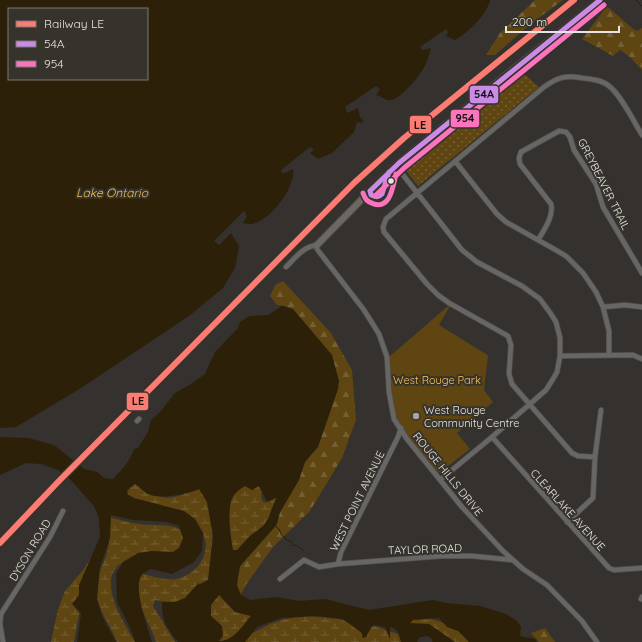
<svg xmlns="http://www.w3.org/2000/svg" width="642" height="642" viewBox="0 0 642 642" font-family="Quicksand,sans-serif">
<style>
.grass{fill:url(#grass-dots)}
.forest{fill:url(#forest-firs)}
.wetland{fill:url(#wetland-marsh)}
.park{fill:#5e4512}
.water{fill:#2c2009;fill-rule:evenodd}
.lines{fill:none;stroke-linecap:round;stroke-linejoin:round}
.stream{stroke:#2c2009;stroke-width:1}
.street-casing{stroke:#504e4b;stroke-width:6}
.secondary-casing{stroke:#504e4b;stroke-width:8}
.street{stroke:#686664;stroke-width:4.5}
.secondary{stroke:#6c6963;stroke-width:6}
.bus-1-casing{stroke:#36322c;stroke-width:8}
.bus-2-casing{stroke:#36322c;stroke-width:8}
.bus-1{stroke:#ca8be6;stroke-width:5}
.bus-2{stroke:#fc73be;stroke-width:5}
.rail-1-casing{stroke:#36322c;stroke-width:9}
.rail-1{stroke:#fc7b72;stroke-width:6}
.bus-dot{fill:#e7e5e1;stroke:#36322c;stroke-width:1.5}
.poi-dot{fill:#a8a6a2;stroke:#36322c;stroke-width:1.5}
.labels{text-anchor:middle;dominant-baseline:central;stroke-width:4;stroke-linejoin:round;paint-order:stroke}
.street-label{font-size:11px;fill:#e7e5e1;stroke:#36322c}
.park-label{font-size:11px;fill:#fbc357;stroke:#36322c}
.poi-label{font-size:11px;fill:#e7e5e1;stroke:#36322c;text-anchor:start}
.water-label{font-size:12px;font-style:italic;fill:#f3bc4f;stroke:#36322c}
.line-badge{stroke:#36322c;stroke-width:1.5}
.pale-badge-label{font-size:11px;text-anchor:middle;font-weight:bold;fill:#111}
</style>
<defs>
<pattern id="grass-dots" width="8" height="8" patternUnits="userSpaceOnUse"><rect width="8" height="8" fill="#5e4512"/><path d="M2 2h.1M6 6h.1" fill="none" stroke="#756034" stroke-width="1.8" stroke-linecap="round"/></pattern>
<pattern id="forest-firs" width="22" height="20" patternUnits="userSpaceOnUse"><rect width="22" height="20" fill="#5e4512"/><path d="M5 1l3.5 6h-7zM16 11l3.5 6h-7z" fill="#756034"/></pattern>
<pattern id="wetland-marsh" width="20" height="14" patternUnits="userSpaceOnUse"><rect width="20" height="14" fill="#5e4512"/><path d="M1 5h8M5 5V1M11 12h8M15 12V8" fill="none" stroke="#756034"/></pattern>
</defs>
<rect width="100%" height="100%" fill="#34312e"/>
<path class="grass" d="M521,71L539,87L418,186L403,167Z"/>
<path class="forest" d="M535,0H563L533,22L495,55H486L500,33Z
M607,6L632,28L637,31L642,28V70L630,57L620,50L613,56L582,39Z
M283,281L331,333L352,370L356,420L342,458L310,511L273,547L245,586L240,596L233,586L235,575L241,565L276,526L282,507L337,381C334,357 319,340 304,323C296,314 290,304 277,305L270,296L275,285Z
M545,628L555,642H539L531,633Z"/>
<path class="wetland" d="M290,459L279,498L272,509L266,526L262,530L252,534L232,556L227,504L239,467L265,490L261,494L262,500L266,503Z
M134,479L143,488L157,496L168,498L183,495L197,485L207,496L212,523L213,553L210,577L203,585L198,583C181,605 182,604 155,600L153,606L175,642H156C151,624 127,592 143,574C153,576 165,581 176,579C206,572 216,540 193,520L126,498L131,483Z
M108,517C118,519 129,523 139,524C149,526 179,522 183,534C186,540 181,547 178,552C165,553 151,553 139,556C88,567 119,614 135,642H117C110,624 96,608 96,588C95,579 104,563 107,553C110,541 110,529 108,517Z
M96,551L81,603L74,642H51L58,609L65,591L83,570Z
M218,594L222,595C231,612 242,617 261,611L238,634L225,642H211L198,610Z
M307,616L339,619L347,622L362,633L374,626L398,634L401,642H245L251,634L270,624L285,619Z
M429,618L461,629L477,642H445L409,625L405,620Z"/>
<path class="park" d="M448,306H450L439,325L486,354L488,356L484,390L493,402L457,433L470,449L439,473C424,456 402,434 395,413C389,395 390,375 389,357Z"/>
<path class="water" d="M0,0H490V2C483,18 470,31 455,40L446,36L448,32L446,29L420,47L422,50L431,48C429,55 427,63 423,69C418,78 398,102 388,100C384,99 380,96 376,95L380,89L376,86L345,107L347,113L358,108L360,117L364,121L362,123L357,122L354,132L332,153L318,159L310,153L314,150L312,148L310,147L281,170L282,173H285L293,169C296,187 269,223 250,224C247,224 245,223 243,223L247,216L244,211L214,241L219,245L231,233L239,246L235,268L223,288L189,316L81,388L16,427L0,428ZM9,9H147V79H9Z
M282,306L293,309L332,355L339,381L338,389L318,447L305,462L299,480L279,514L277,524L240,566L237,585L241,595L250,600L276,597L299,601L325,599L369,610L433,600L446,603L480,606L506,614L517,621L521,627L520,636L535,639L537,642H469L458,631L447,627L439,618L413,620L410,623L429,624L455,642H432L433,640L428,636L420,637L417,642H401C400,635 397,628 390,627V639L385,627L376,625L372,626L366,637L363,638L361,632L343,619L316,616L281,618L257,627L245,642H178C166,626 162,623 162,602H175L185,598L196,586L208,580L213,536L207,502L199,489C188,494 163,499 151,495C145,494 140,487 135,484L127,490V494L134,498L184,511L195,519L203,533L202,551L194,562L172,574L151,569C148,571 144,572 142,574C132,586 148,628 152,642H135L131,630L117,602L116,574L123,562L138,553L152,551L173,552L179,548L183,538L179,526L167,522L133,520L111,515L110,538L100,567L97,599L102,616L116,642H77L81,614L72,604L79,595V585L100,537L99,518L94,506L68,477L58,470L41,464L26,463L0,475V437L28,438L54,445L84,469L97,472L104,478L113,479C122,470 130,461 134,449L138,448L148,432L151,420L161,411L175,393L191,384L205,374L215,352L238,328L240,322L249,316L268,315ZM245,486L252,490L259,486L267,502L276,498L268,519L263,526L250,536L237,550H233C231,537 225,505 235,494C237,491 242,488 245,486ZM219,595L235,612L251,616C243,625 233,642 219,641L223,636L222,626L211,616V605Z"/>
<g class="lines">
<path class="stream" d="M636,0L642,6
M276,527L279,529L282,536L285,537L286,540L291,541L293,546L296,545L303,550"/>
<g class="street-casing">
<path id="street" d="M455,161L497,214L506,222L554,249L566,256L583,273L596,292L603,307L609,331V355
M396,166L462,250L477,262L522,286L540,299L551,314L556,322L560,338V356L557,372L553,379L546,390L492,437L440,480
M538,240C544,230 554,216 551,204L520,164L519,158L521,152L559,131L566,132L570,137L574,150L596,184L603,207L642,273
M286,267C295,258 304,246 317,245V249L364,310L379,334L387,357L389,392L394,419L407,439L462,507L503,551L523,569L547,585L582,621L597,642
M603,307L625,305L642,307
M560,356L633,355L642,359
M137,421L139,419
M492,437L609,568L614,570L642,568
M595,457L578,456L572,453L512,384L509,374L511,345L508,336L449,303L438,295L427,284L384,232L383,227L386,219L544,87C558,77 566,75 582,78C591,79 602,80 609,86C621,95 634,122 642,135
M567,522L593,498L595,457L601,410
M338,564L442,556H472L512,560
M280,579L304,560L319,567L338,564L341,552L398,437L401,428
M641,599L642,597
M3,642L0,624L1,614L50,537L63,511"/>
</g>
<g class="secondary-casing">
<path id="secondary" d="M317,245L370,191L399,163L521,63L600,0"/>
</g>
<use href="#street" class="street"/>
<use href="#secondary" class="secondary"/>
<g class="bus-1-casing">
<path id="bus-1" d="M370,191L399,163L600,0
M370,191L371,195C376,197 378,198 382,194L389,172"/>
</g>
<g class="bus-2-casing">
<path id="bus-2" d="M363,193C365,199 367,202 374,204C391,209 393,185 396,174
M375,196L404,168L604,5"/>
</g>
<use href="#bus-1" class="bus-1"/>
<use href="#bus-2" class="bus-2"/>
<g class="rail-1-casing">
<path id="rail-1" d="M0,543L57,483L354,183L404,138L574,0"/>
</g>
<use href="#rail-1" class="rail-1"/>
</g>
<circle class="bus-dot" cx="391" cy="181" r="3.5"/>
<circle class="poi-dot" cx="416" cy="416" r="4"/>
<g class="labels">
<g class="street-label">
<text transform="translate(604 184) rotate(63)">GREYBEAVER TRAIL</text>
<text transform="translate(448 474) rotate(51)">ROUGE HILLS DRIVE</text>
<text transform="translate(357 501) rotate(-64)">WEST POINT AVENUE</text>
<text transform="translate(568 510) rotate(48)">CLEARLAKE AVENUE</text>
<text transform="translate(425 549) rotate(-2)">TAYLOR ROAD</text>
<text transform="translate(30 550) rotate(-59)">DYSON ROAD</text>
</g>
<g class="park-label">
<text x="437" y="380">West Rouge Park</text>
</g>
<g class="poi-label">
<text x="424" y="410">West Rouge<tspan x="424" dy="13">Community Centre</tspan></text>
</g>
<g class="water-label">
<text x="112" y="192">Lake Ontario</text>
</g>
</g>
<g class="line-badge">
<rect x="469" y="85" width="30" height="19" rx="4" fill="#ca8be6"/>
<rect x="450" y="109" width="30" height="19" rx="4" fill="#fc73be"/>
<rect x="409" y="115" width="23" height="19" rx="4" fill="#fc7b72"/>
<rect x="126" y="392" width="23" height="19" rx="4" fill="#fc7b72"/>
</g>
<g class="pale-badge-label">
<text x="484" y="98">54A</text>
<text x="465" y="122">954</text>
<text x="420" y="129">LE</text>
<text x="138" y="405">LE</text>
</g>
<rect x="8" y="8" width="140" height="72" fill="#36322c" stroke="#7d7a74"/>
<rect x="16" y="21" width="20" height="6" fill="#fc7b72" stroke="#7d7a74"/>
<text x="44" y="28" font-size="12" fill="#e7e5e1">Railway LE</text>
<rect x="16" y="41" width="20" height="6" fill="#ca8be6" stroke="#7d7a74"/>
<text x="44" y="48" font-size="12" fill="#e7e5e1">54A</text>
<rect x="16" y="61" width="20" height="6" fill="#fc73be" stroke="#7d7a74"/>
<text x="44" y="68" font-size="12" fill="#e7e5e1">954</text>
<path d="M506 26v6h113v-6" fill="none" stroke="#e7e5e1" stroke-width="2"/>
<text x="512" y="26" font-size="12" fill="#e7e5e1" stroke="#36322c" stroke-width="3" paint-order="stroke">200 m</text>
</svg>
